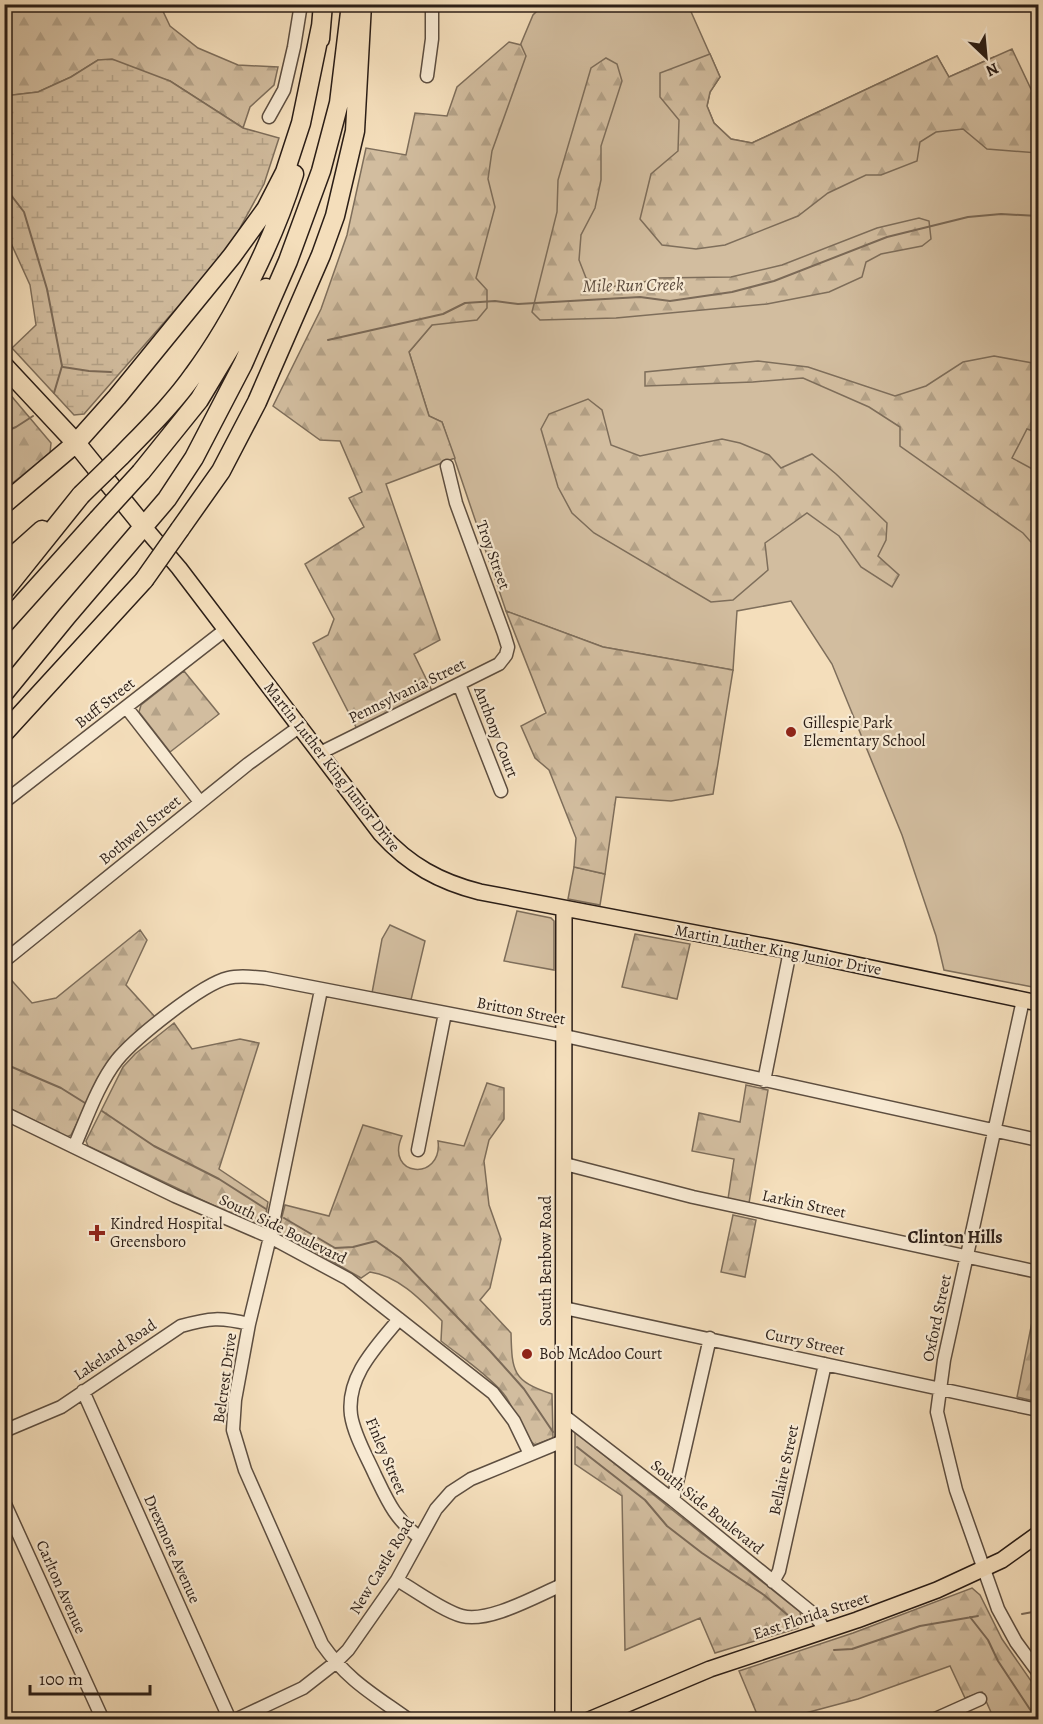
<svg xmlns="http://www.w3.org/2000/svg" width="1043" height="1724" viewBox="0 0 1043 1724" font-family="Alegreya,serif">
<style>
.grass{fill:#d2bd9f;stroke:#7e6e5b;stroke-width:1.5}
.forest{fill:url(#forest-firs);stroke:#7e6e5b;stroke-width:1.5}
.wetland{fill:url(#wetland-marsh);stroke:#7e6e5b;stroke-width:1.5}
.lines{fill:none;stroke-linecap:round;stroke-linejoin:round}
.stream{stroke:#7b6a58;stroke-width:2}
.minor-casing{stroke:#5d4e40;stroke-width:15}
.major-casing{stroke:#2b1e17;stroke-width:18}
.highway-casing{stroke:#2b1e17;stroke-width:21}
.minor{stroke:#f8ead3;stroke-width:12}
.major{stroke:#f4debb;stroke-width:15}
.highway{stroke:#f4debb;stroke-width:18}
.highway-bridge-casing{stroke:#2b1e17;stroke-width:21;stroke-linecap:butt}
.highway-bridge{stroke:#f4debb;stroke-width:18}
.poi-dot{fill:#8f2418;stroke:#f8ead3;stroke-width:2}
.labels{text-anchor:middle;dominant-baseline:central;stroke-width:4.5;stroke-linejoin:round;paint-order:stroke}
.street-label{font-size:16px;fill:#2b1e17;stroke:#f8ead3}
.poi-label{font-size:16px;fill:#2b1e17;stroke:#f8ead3;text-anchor:start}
.water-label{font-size:18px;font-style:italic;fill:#5a4a3d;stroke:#f8ead3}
.neighbourhood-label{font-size:18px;font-weight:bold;fill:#2b1e17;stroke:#f8ead3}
</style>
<defs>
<pattern id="forest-firs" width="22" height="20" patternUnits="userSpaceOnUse" patternTransform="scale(1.5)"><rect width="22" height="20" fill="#d2bd9f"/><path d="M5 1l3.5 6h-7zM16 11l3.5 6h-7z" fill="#b4a288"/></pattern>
<pattern id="wetland-marsh" width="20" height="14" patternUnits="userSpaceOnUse" patternTransform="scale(1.5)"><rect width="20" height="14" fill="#d2bd9f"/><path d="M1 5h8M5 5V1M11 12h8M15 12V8" fill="none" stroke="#b4a288"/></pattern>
</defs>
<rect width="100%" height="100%" fill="#f4debb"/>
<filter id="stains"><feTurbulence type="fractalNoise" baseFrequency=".00333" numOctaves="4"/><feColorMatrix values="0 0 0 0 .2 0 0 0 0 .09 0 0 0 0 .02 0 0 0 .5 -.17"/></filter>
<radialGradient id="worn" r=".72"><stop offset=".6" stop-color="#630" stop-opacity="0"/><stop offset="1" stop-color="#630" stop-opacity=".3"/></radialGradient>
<path class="grass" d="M543,5H688L720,77L710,92L707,106L714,123L731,139L752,143L937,56L949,77L994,57L1038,116V988L944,970L936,936L902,835L832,664L791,601L737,611L733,670L603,647L506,611L442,422L429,416L409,352L432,325L474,155L533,15Z
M574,867L605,874L600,905L568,899Z
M517,911L551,918L554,921V970L504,961Z
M390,925L425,941L411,1000L372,993L382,939Z"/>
<path class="forest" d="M5,5H160L170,26L198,48L238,65L278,67L274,85L250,107L243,128L170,81L98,60L71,77L38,92L5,96Z
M509,42L521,45L526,56L492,151L488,179L495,207L476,278L487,290V308L477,320L432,325L409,352L429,416L442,422L455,458L386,484L440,640L414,654L433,693L357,729L313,643L328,635L334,619L305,564L364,527L349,498L362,492L340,441L320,440L273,406L321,309L347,235L366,148L406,155L415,113L447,116L457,87Z
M1012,49L1031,89L1038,91V153L987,149L963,129L936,132L920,142L917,161L881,175H866L828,193L798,216L725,245L696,249L662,245L640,219L651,174L678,151L679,120L660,97V73L710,54L720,77L710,92L707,106L714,123L731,139L752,143L937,56L949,77Z
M606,58L617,64L622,81L601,146V180L595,208L581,235L579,260L586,278L603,287L633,285L658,278L731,277L782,265L877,228L919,218L929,221L931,239L922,246L881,254L866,262L862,277L829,292L767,304L616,318L540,320L532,312L557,212L558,180L591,68Z
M994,356L1038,364V433L1027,429L1012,458L1038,472V550L1023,533L900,446V427L869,407L803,378L753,382L645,386V372L758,361L808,367L895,396L926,386L963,362Z
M8,392L51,443L50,453L5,489L4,395Z
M588,399L602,410L611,445L640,456L722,439L740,443L769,455L781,468L812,454L836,474L887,523L886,540L878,556L899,575L892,587L861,567L839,536L807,513L765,543L768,570L733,600L711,602L594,533L572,513L558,487L541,429L549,414Z
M506,611L603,647L733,670L713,794L671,801L616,797L605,874L574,867L576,838L549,770L535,758L521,726L546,713Z
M184,671L219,714L170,752L139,712L141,705Z
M140,930L147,940L126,985L156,1018L114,1053L102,1072L71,1135L67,1137L5,1106L4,972L32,1003L56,998Z
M635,934L690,944L677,999L622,987Z
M174,1023L192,1049L240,1039L259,1043L219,1169L268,1202L264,1225L259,1227L88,1146L86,1141L123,1067L135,1054Z
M487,1083L504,1088V1119L489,1140L484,1161L489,1205L501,1239L490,1288L480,1300L511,1333C512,1371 512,1381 552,1394L553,1438L535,1445C519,1433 516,1408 503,1393C486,1373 461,1357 441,1341L442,1321C422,1301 399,1276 370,1272L361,1278L318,1253L280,1236L278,1232L285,1205L329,1216L363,1125L402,1136C384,1177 443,1182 438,1141L464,1146Z
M746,1085L768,1090L749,1203L728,1199L734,1159L692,1151L699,1113L740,1122Z
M733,1215L756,1220L745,1277L721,1272Z
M1038,1292V1402L1017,1397Z
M575,1432L800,1612L802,1623L798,1628L715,1653L700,1618L625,1650L622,1496L575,1464Z
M972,1588L980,1595L1002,1639L1038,1691V1719H994L982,1692L965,1698L950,1666L858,1699L783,1719H759L739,1671L853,1633Z"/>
<path class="wetland" d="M112,59L170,81L243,128L279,138L264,184L235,237L217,262L84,414L74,415L12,348L36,325L30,285L5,230L4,96L38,92L71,77L98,60Z"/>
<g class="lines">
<path class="stream" d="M4,186L24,212L47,289L62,366L54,393
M328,340L443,314L465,303L495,301L518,304L640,297L670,301L732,292L774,281L887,237L968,217L1001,214L1038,216
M63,367L89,371L111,372
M4,432L16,427L33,416
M4,1066L12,1067L61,1088L85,1103
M102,1111L154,1146L219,1179L266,1209
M284,1218L335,1248L353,1247L376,1241L400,1258L490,1351L524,1389L553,1432
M577,1447L645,1500L667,1526L702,1553L764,1595L796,1622
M1022,1614L1038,1611
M970,1617L988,1640L998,1661L1037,1720
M834,1650L852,1649L920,1626L978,1616"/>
<g class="minor-casing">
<path id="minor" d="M427,76L432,39V4
M269,117L284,90L294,47L301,4
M459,684L501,791
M126,707L200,802
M320,753L499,664L506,655L508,647L504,634L456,503L447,466
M4,802L225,630
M4,961L248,764L299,727
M321,990L270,1237L249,1324L235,1400L233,1430L245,1470L322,1644C348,1681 373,1694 409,1720
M1023,1000L944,1360L937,1412L956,1490L998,1609L1016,1642L1038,1672
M764,1081L790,951
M4,1113L175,1196L270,1237L348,1279L493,1393L514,1421L530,1454
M74,1147C86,1120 98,1084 117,1060C135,1038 202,984 228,978C240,975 253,977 265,978L565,1036L1038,1140
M418,1150L445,1013
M565,1164L693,1197L1038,1272
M564,1308L1038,1410
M399,1319C377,1346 346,1376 351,1415C354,1435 367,1457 375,1475C388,1502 395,1519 420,1538
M83,1391L230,1720
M563,1415L673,1500L811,1612L819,1621L825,1631
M4,1431L61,1407L181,1326C210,1318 220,1317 249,1324
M673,1500L710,1338
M4,1502L103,1720
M397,1580C415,1590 443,1611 462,1616C489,1623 536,1596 562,1585
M773,1582L779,1571L825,1364
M235,1720L303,1688L335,1663L348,1650L397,1580L436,1509L451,1492L471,1479L563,1441
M933,1720L980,1699"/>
</g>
<g class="major-casing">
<path id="major" d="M144,527L179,568L381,834C409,865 440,882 480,892L790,951L1038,1003
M563,1720L564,910
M589,1720L710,1669L857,1620L937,1590L1002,1560L1038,1534"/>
</g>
<g class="highway-casing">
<path id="highway" d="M320,39L323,4
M4,366L76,443L144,527
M121,456C146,430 173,404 194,374C234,320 274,239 294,174
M141,472L199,400L266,288
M4,504L76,443L117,397L232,256L266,209L285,172L301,123L321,26
M180,529L221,471L257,402L321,255L335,216L355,131L362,4
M4,564L42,530
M4,591L81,495
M4,624L98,519
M4,693L67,616L167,499L194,458L243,364L288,261L321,171L339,103L351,4
M4,733L144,580"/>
</g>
<use href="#minor" class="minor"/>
<use href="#major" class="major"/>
<use href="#highway" class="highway"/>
<g class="highway-bridge-casing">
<path id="highway-bridge" d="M81,495L121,456
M98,519L141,472
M144,580L180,529"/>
</g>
<use href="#highway-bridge" class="highway-bridge"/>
</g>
<g class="poi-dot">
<circle cx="791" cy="732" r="6"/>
<path d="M94 1224h6v6h6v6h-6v6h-6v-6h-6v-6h6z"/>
<circle cx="527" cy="1354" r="6"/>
</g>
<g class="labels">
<g class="street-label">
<text transform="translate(493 555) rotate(70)">Troy Street</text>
<text transform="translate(407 691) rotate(-26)">Pennsylvania Street</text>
<text transform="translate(105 703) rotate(-38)">Buff Street</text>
<text transform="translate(496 732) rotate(69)">Anthony Court</text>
<text transform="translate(332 767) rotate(52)">Martin Luther King Junior Drive</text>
<text transform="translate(140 830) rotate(-39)">Bothwell Street</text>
<text transform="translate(778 950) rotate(11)">Martin Luther King Junior Drive</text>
<text transform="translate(521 1011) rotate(11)">Britton Street</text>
<text transform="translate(804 1204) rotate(12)">Larkin Street</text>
<text transform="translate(283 1229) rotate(26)">South Side Boulevard</text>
<text transform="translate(546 1261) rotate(-90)">South Benbow Road</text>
<text transform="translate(937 1318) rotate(-78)">Oxford Street</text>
<text transform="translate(805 1342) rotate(12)">Curry Street</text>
<text transform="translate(115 1350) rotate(-34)">Lakeland Road</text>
<text transform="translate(225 1378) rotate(-82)">Belcrest Drive</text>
<text transform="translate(386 1456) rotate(67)">Finley Street</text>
<text transform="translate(784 1470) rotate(-78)">Bellaire Street</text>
<text transform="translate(707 1507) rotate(39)">South Side Boulevard</text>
<text transform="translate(172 1549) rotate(66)">Drexmore Avenue</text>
<text transform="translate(382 1566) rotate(-59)">New Castle Road</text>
<text transform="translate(61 1587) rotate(66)">Carlton Avenue</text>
<text transform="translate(811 1616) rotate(-18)">East Florida Street</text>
</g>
<g class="poi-label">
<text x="803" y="723">Gillespie Park<tspan x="803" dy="18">Elementary School</tspan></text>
<text x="110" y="1224">Kindred Hospital<tspan x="110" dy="18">Greensboro</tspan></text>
<text x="539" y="1354">Bob McAdoo Court</text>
</g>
<g class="water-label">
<text transform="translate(633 285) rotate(-1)">Mile Run Creek</text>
</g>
<g class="neighbourhood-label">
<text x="955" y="1237">Clinton Hills</text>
</g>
</g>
<rect width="1043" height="1724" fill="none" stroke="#f4debb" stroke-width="24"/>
<rect x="6" y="6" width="1031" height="1712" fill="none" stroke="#2b1e17" stroke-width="3"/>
<rect x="12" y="12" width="1019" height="1700" fill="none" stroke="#2b1e17" stroke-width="1.5"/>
<g transform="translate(986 57) rotate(154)" stroke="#f8ead3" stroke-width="4.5" paint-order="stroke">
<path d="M0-4.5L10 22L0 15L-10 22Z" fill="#2b1e17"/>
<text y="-9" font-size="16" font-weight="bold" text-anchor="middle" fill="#2b1e17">N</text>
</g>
<path d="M30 1685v9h120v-9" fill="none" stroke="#2b1e17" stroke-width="3"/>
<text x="39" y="1685" font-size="18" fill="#2b1e17" stroke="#f8ead3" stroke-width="4.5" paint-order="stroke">100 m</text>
<rect width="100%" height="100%" filter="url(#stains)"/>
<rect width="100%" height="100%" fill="url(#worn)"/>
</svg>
